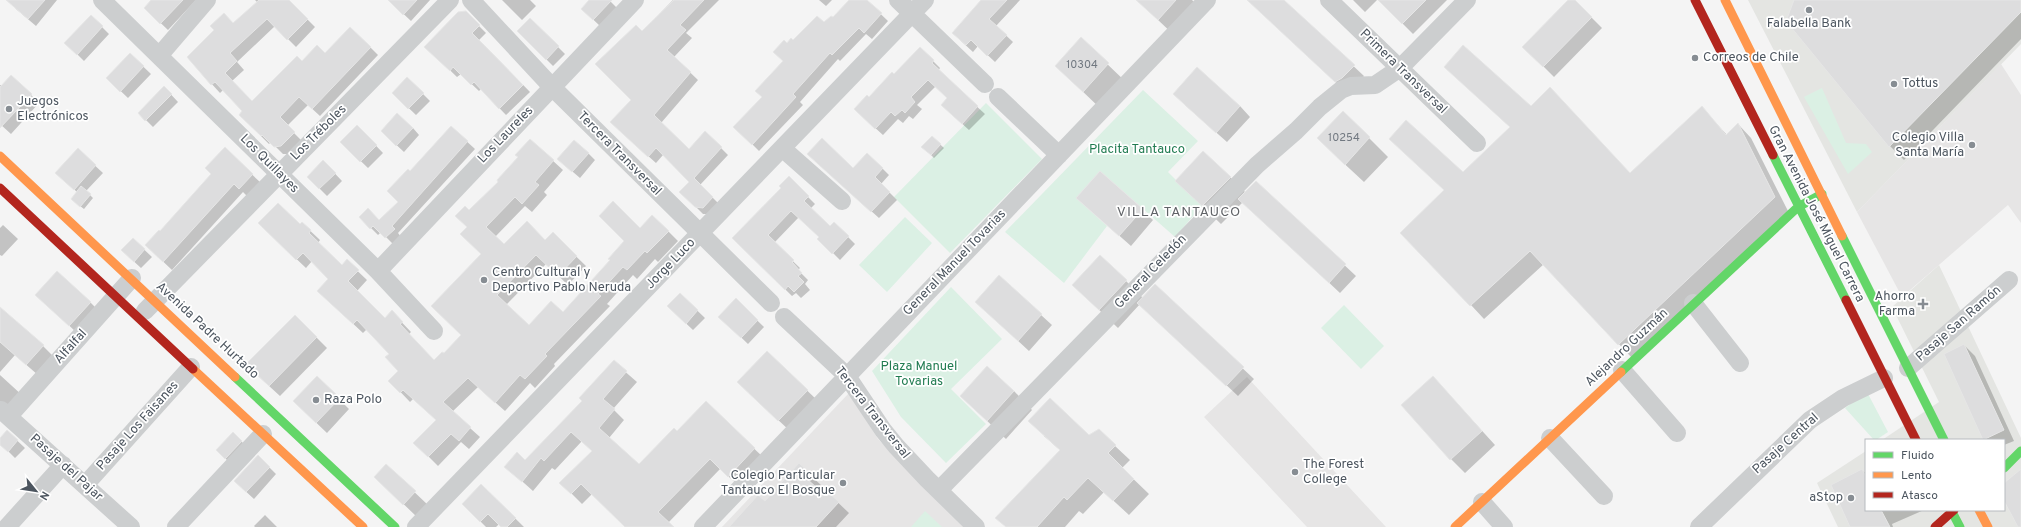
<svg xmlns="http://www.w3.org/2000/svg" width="2021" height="527" viewBox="0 0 2021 527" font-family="Overpass,sans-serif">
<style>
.commercial{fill:#e4e5e2}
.education{fill:#e6e5e5}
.green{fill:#dbf0e4}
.shadow{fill:#0003}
.building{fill:#ddddde;stroke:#e6e6e6}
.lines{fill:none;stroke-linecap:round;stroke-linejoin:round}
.street{stroke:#cccecf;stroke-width:18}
.fast{stroke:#63d668;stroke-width:9}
.slow{stroke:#ff974d;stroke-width:9}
.jam{stroke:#b3261e;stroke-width:9}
.poi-dot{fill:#878d93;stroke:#fff;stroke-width:1.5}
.labels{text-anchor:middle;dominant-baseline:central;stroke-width:3.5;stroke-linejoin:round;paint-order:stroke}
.number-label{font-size:11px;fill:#717880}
.poi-label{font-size:13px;fill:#4c555f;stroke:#fff;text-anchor:start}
.street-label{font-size:13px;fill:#4c555f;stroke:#fff}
.park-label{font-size:13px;fill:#217c51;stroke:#fff}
.neighbourhood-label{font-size:14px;letter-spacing:1px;fill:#606367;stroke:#fff}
</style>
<rect width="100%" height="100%" fill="#f4f4f4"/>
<path class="commercial" d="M1748,0H2021V44L1857,212Z
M1939,265L2021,438V527H1838L1817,483L1866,451V510H2004V440H1882L1939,402L1892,307Z"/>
<path class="education" d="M2001,64L2021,95V223L2008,205L1902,297L1857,212Z
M1247,377L1260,391L1386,527H1307L1204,417Z
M849,393L878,439L965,527H722Z"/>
<path class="green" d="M1822,88L1846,143L1866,144L1872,152L1848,174L1804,97Z
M1143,90L1198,141L1168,172L1202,206L1175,237L1100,171L1076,198L1107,226L1064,283L1005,232Z
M986,103L1042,159L950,253L894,197Z
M905,217L932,243L887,292L859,265Z
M951,287L1002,339L951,389L986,424L946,463L901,417L872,371Z
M1344,305L1384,346L1361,369L1321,328Z
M1867,392L1888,432L1876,440H1874L1845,408Z
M925,511L942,527H911Z"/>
<path class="shadow" d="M11,0H57L36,26L16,9Z
M153,0H196L168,30L145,8Z
M255,0H288L315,27L296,47L275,26L237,62L244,70L232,81L252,102L302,63L325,54L370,47L378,55L320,116L308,105L287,126L302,141L289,154H283L271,142L269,144L240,115L244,111L223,90L220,93L188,58L233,24L258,3Z
M395,0H430L411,21L392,3Z
M502,0H530L536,6L522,20Z
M591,0H609L617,8L600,26L582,9Z
M673,0H719L686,33L692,38L674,57L698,80L661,123L689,150L721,148L728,155L700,185L720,205L710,214H703L681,192L690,182L663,155L656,163L618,129L632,100L642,32Z
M819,0H832L826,6Z
M850,0H866L888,21L872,39L866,34L840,61L838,59L800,102L803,105L759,151L735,127L763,98L784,61L787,45L833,19Z
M982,0H1020L996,26L1013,42L995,62L978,46L973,52L960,40Z
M1137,0H1192L1202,10L1177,38Z
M1248,0H1283L1364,76L1353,89L1346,92Z
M1353,0H1377L1365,12Z
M1387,0H1447L1413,34L1383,4Z
M1570,0H1574L1602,28L1554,77L1524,47Z
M1796,0H2021V39L1904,160L1890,146L1787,21Z
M465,12L486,33L479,40L530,92L506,115L481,89L479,91L461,74L457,77L426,47Z
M530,19L565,54L553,66L518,31Z
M102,27L109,34L84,61L73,50Z
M1081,39L1127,83L1102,110L1056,66Z
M920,48L940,68L938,71L985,114L969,130L949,112L948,98L936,86L917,105L922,109L913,119L909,116L903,123L898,119L883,135L862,116L869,99Z
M130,54L151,74L128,98L107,78Z
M1445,67L1531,108L1630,174L1702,108L1727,135L1738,124L1751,138L1788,211L1632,358L1544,264L1484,319L1471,305L1463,174L1510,127Z
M407,78L430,101L416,115L393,93Z
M0,85L31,95L39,103L11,134L0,124Z
M164,87L178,102L153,127L139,113Z
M1185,105L1240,106L1250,117L1227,142Z
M1343,112L1388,157L1364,182L1337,157Z
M357,126L383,153L368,168L341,142Z
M451,127L475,149L398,233L401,237L393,244L381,232L378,235L360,217L380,221L399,202L410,172Z
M413,128L419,135L404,152L389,138Z
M932,137L944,148L934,158L923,147Z
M530,140L563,170L544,192L547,195L532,212L525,206L495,237L504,245L545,241L553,234L586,266L568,285L546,264L506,305L529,327L563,313L640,229L668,231L678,241L658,262L655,259L637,279L633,275L607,304L610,306L554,364L555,366L535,388L530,383L505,411L478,387L452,412L480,437L469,449L461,442L438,466L415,443L437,420L413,399L410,402L390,381L400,371L390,354L367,329L363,333L318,291L330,279L312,261L306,268L269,233L300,226L302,223L320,240L318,243L342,266L347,261L367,280L357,291L385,319L392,312L411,332L408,335L434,361L444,354L462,335L482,254L468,227L469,212L499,182L519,157Z
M225,149L261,183L248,197L243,192L172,270L154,253L160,232L212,174Z
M78,150L103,173L86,191L93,198L84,209L75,202L77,192L64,180Z
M588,153L595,160L580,178L566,166Z
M323,161L342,181L327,196L308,177Z
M815,161L853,170L882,168L889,175L881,184L897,200L879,218Z
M1100,172L1153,220L1131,246L1088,208Z
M1230,177L1246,193L1256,182L1356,276L1340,293L1243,202L1221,224L1195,199Z
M789,178L815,204L810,209L830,227L834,223L855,244L840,260L819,239L820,238L799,217L774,243L800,268L798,270L808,280L805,284L810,290L801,298L796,293L792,296L733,238L783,188Z
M3,225L18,239L2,256L0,255V228Z
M133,239L152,257L141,268L129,257Z
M1126,281L1143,298L1155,286L1254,379L1238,396L1140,304L1118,328L1073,285Z
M680,294L705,318L693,330L675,313Z
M736,300L764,327L748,344L720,317Z
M44,302H90L97,309L76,332Z
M976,302L1041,315L1052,325L1029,351Z
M295,316L327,348L280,396L257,375Z
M0,317L43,346L53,356L38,375L15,355L0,372Z
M1964,345L1975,356L2014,441L2004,445V440L1984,439Z
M767,352L818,401L790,431L749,393Z
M614,362L637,382L613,409L624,420L609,438L639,465L677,433L706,403L765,459L739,486L720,469L668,523L672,527H626L592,494L582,504L561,483L593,451L582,441L555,470L552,468L533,491L506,467L525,461L583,401Z
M0,375L23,396L7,411L0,405Z
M1433,377L1495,445L1465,473L1451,459Z
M1014,391L1032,410L1006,439L961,396Z
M339,399L349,409L327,433L305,412Z
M7,431L25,448L15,458L0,443V439Z
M233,433L245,445L229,462L217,450Z
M1044,436H1089L1115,446L1130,460L1122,468L1149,494L1129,515L1104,492L1083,514L1079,511L1065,527H1006L1061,451Z
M386,465L429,506L418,518L389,490Z
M799,465L821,485L817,489L826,498L829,494L849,513L836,527H730L765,503Z
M269,467L276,474L254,499L242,488Z
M1862,470L1866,474V510H1924L1892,524L1893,527H1851Z
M481,485L524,527H502L499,524L496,527H486L463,504Z
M265,515L277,527H255L254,526Z"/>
<path class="building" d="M6,0H45L28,19Z
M151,0H183L160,24L144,8Z
M259,0H289L308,19L287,40L267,19L230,53L237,61L225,73L252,101L297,56L302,61L317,45L325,53L350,27L371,47L312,109L299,97L280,117L295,132L281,146L274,147L262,135L261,136L239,115L242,111L215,82L211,85L187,57L214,30L210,26L224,13L233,23Z
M388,0H417L403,15Z
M589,0H612L593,20L581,9Z
M674,0H704L680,25L686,30L667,50L691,72L654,115L689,149L705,131L722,147L694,178L713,197L703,208L695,207L679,192L689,182L656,148L648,157L610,122L631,100L595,64L636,25L642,31Z
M849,0H867L882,13L864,33L859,28L832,55L830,53L793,94L796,97L752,145L733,127L762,97L755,91L783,61L773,52L784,40L787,43L791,38L793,40L817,16L824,22L831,16L833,17Z
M981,0H1007L989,19L1007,35L987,56L971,40L966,45L952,33Z
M1136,0H1176L1158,20Z
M1247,0H1284L1355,65L1342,78L1335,82Z
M1378,0H1426L1402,24Z
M1568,0H1575L1592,17L1543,67L1522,47Z
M1794,0H2021V12L1889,147L1786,21Z
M466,11L480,25L472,33L523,85L499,109L474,82L471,85L453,67L450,71L424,47L458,12Z
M91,15L103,26L77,55L64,43Z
M530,18L559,46L546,60L517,31Z
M1081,37L1109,63L1083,92L1055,66Z
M1463,45L1531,106L1550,87L1630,173L1702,106L1726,135L1738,123L1775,197L1618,345L1530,251L1470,306L1400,233L1444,190L1389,139L1406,120L1463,172L1510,127L1444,67Z
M920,47L934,60L932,63L978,106L962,124L941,105L947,98L928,80L911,97L915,102L905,113L902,110L895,116L891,112L875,129L854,109L867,95L869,97L892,72L894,74Z
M130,53L144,66L120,92L106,78Z
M1197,67L1240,106L1216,133L1173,94Z
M11,75L32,94L0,128V87Z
M407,77L424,93L408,109L392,93Z
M164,86L172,94L145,121L138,113Z
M1343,111L1370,137L1345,165L1317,138Z
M397,113L413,128L396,146L381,131Z
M357,125L377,145L360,162L340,142Z
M451,126L468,141L392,226L395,229L385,238L373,226L370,229L359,217L368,208L379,220L398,202L387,191L408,169L410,171Z
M932,136L941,144L931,155L921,147Z
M822,138L853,168L867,153L883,168L875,177L890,192L871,212L807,154Z
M530,139L554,160L535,182L539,185L522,204L515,197L486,227L504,244L527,221L545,240L553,232L577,256L558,276L536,255L497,295L529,325L551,301L563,312L610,260L608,259L624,241L599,216L613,201L640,228L652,215L669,231L647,253L645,251L627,270L623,267L598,294L601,296L545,354L547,356L525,379L520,375L495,403L468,378L443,402L471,427L459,441L451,434L428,457L413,443L436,420L403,390L400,393L388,381L398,371L385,357L389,354L357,320L353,324L317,291L328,279L303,253L296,260L258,223L278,203L300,224L302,222L311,230L309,233L342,265L347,259L359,270L348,281L385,318L392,310L403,322L400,324L434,360L442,352L444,353L461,335L431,306L481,254L460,234L467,227L455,216L465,206L469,210L498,182L497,180L518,157L515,155Z
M574,140L589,153L572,172L557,159Z
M225,147L253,174L239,189L234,184L163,262L145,245L159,230L160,231L211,174L205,168Z
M78,148L96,165L74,190L55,173Z
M1203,151L1231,177L1202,206L1175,181Z
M323,160L336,173L319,189L307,177Z
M1100,171L1143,209L1119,236L1076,198Z
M789,176L809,196L804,201L830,226L834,222L849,236L832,254L817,239L819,237L791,211L768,235L794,260L792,262L802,273L798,276L804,282L794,292L788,286L785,290L732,238L781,188L779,186Z
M1256,181L1346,264L1329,283L1238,199Z
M81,186L91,194L80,207L71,199Z
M133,238L145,249L134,262L121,250Z
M1100,255L1127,280L1099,310L1072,285Z
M57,271L91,302L69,326L35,295Z
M999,275L1042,314L1018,341L975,302Z
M1155,284L1244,367L1226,386L1137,303Z
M680,293L698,310L686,324L667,306Z
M736,298L758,320L741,338L718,317Z
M0,307L44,345L26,365L0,342Z
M295,315L317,337L269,386L246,364Z
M1964,344L2004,430L1983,440L1944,354Z
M767,351L808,390L778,421L737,382Z
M614,360L627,371L603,399L615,409L599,428L639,464L674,428L677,431L706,401L755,448L728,477L710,459L658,512L674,527H625L581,484L571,494L559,483L592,451L571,432L544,461L541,458L522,482L504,467L517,452L525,460L582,401L579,398Z
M987,366L1014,391L987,421L960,396Z
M317,376L340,398L316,423L293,401Z
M1433,376L1482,431L1450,460L1401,405Z
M1050,398L1089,435L1099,429L1116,445L1108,453L1134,479L1113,501L1088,478L1067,500L1064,497L1037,527H1006L995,518L1060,450L1028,421Z
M7,430L18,440L8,452L0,445V438Z
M233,432L242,441L225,459L216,450Z
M258,455L270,467L246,492L234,481Z
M799,463L811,474L807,479L826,496L829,493L839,502L816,527H729L758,495L765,501Z
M386,464L416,491L403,505L374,477Z
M1862,469L1866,477V510H1881L1890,527H1850L1831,485Z
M2021,469V527H2018L2004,501V483Z
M481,484L516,518L507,527H501L488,514L480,522L462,504Z"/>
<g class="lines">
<path class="street" d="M102,0L378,271L434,331
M471,0L552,87L771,303
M898,0L985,84
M1329,0L1477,143
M159,56L207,0
M998,97L1059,155
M782,148L842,201
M378,271L635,0
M1693,303L1740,363
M145,311L450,0
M784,317L847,376L883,430L896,446L927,479L976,527
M1908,368L2009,280
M1622,370L1677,433
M1,410L131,527
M9,416L132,278
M1550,438L1604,496
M85,485L191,367
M939,490L1257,165L1296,131L1320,107L1341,90L1351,86L1375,85L1400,68L1467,0
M1482,502L1504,527
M7,527L63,465
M176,527L263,434
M416,527L925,0
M703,527L1207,0
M1699,527L1810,420L1843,398L1884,378"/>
<path class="fast" d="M1773,155L1846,300
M1842,236L1944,440
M1621,372L1798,207L1822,194
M235,377L395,527
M2004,468L2021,451
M1951,510L1960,527"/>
<path class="slow" d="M1725,0L1842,236
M0,156L235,377
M193,369L363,527
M1979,510L1988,527
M1455,527L1621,372"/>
<path class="jam" d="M1695,0L1773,155
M0,188L193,369
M1846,300L1916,440
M1935,527L1954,510"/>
</g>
<g class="poi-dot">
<circle cx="1809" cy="10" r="4"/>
<circle cx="1695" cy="58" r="4"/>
<circle cx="1894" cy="84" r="4"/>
<circle cx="9" cy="109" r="4"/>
<circle cx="1972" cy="145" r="4"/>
<circle cx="484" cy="280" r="4"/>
<path d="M1921 298h4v4h4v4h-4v4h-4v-4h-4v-4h4z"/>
<circle cx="316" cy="400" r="4"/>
<circle cx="1295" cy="472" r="4"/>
<circle cx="843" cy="483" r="4"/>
<circle cx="1851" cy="498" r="4"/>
</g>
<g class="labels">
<g class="number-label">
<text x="1082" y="65">10304</text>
<text x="1344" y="138">10254</text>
</g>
<g class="poi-label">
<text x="1809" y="24" text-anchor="middle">Falabella Bank</text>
<text x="1703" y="58">Correos de Chile</text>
<text x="1902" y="84">Tottus</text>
<text x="17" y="102">Juegos<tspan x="17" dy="15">Electrónicos</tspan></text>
<text x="1964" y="138" text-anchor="end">Colegio Villa<tspan x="1964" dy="15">Santa María</tspan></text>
<text x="492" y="273">Centro Cultural y<tspan x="492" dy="15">Deportivo Pablo Neruda</tspan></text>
<text x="1915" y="297" text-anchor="end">Ahorro<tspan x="1915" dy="15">Farma</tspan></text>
<text x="324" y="400">Raza Polo</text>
<text x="1303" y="465">The Forest<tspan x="1303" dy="15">College</tspan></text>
<text x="835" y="476" text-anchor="end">Colegio Particular<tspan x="835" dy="15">Tantauco El Bosque</tspan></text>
<text x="1843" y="498" text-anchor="end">aStop</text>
</g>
<g class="street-label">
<text transform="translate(1403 72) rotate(44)">Primera Transversal</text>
<text transform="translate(319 133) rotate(-45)">Los Tréboles</text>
<text transform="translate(506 135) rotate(-46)">Los Laureles</text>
<text transform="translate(619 154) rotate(45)">Tercera Transversal</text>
<text transform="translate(269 164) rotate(45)">Los Quillayes</text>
<text transform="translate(1816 214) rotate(63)">Gran Avenida José Miguel Carrera</text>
<text transform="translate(955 263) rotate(-46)">General Manuel Tovarias</text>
<text transform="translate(671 264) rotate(-46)">Jorge Luco</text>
<text transform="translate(1151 272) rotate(-46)">General Celedón</text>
<text transform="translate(1959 324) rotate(-41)">Pasaje San Ramón</text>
<text transform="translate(207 331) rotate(43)">Avenida Padre Hurtado</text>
<text transform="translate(71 347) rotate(-48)">Alfalfal</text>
<text transform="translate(1627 348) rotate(-43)">Alejandro Guzmán</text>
<text transform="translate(872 413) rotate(52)">Tercera Transversal</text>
<text transform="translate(138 426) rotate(-48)">Pasaje Los Faisanes</text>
<text transform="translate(1786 444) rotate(-42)">Pasaje Central</text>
<text transform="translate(66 468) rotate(42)">Pasaje del Pajar</text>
</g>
<g class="park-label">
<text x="1137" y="150">Placita Tantauco</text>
<text x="919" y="367">Plaza Manuel<tspan x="919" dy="15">Tovarias</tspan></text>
</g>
<g class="neighbourhood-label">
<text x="1179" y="212">VILLA TANTAUCO</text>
</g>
</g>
<rect x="1865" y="439" width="140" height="72" fill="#ffffff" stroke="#b7bbbf"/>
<rect x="1873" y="452" width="20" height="6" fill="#63d668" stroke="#b7bbbf"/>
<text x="1901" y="459" font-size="12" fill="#4c555f">Fluido</text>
<rect x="1873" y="472" width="20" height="6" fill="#ff974d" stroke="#b7bbbf"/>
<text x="1901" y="479" font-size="12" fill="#4c555f">Lento</text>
<rect x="1873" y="492" width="20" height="6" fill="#b3261e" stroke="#b7bbbf"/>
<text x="1901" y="499" font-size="12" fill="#4c555f">Atasco</text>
<g transform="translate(36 491) rotate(120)" stroke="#ffffff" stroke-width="3" paint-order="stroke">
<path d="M0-3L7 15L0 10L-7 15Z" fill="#4c555f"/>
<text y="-6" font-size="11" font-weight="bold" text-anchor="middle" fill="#4c555f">N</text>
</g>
</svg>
